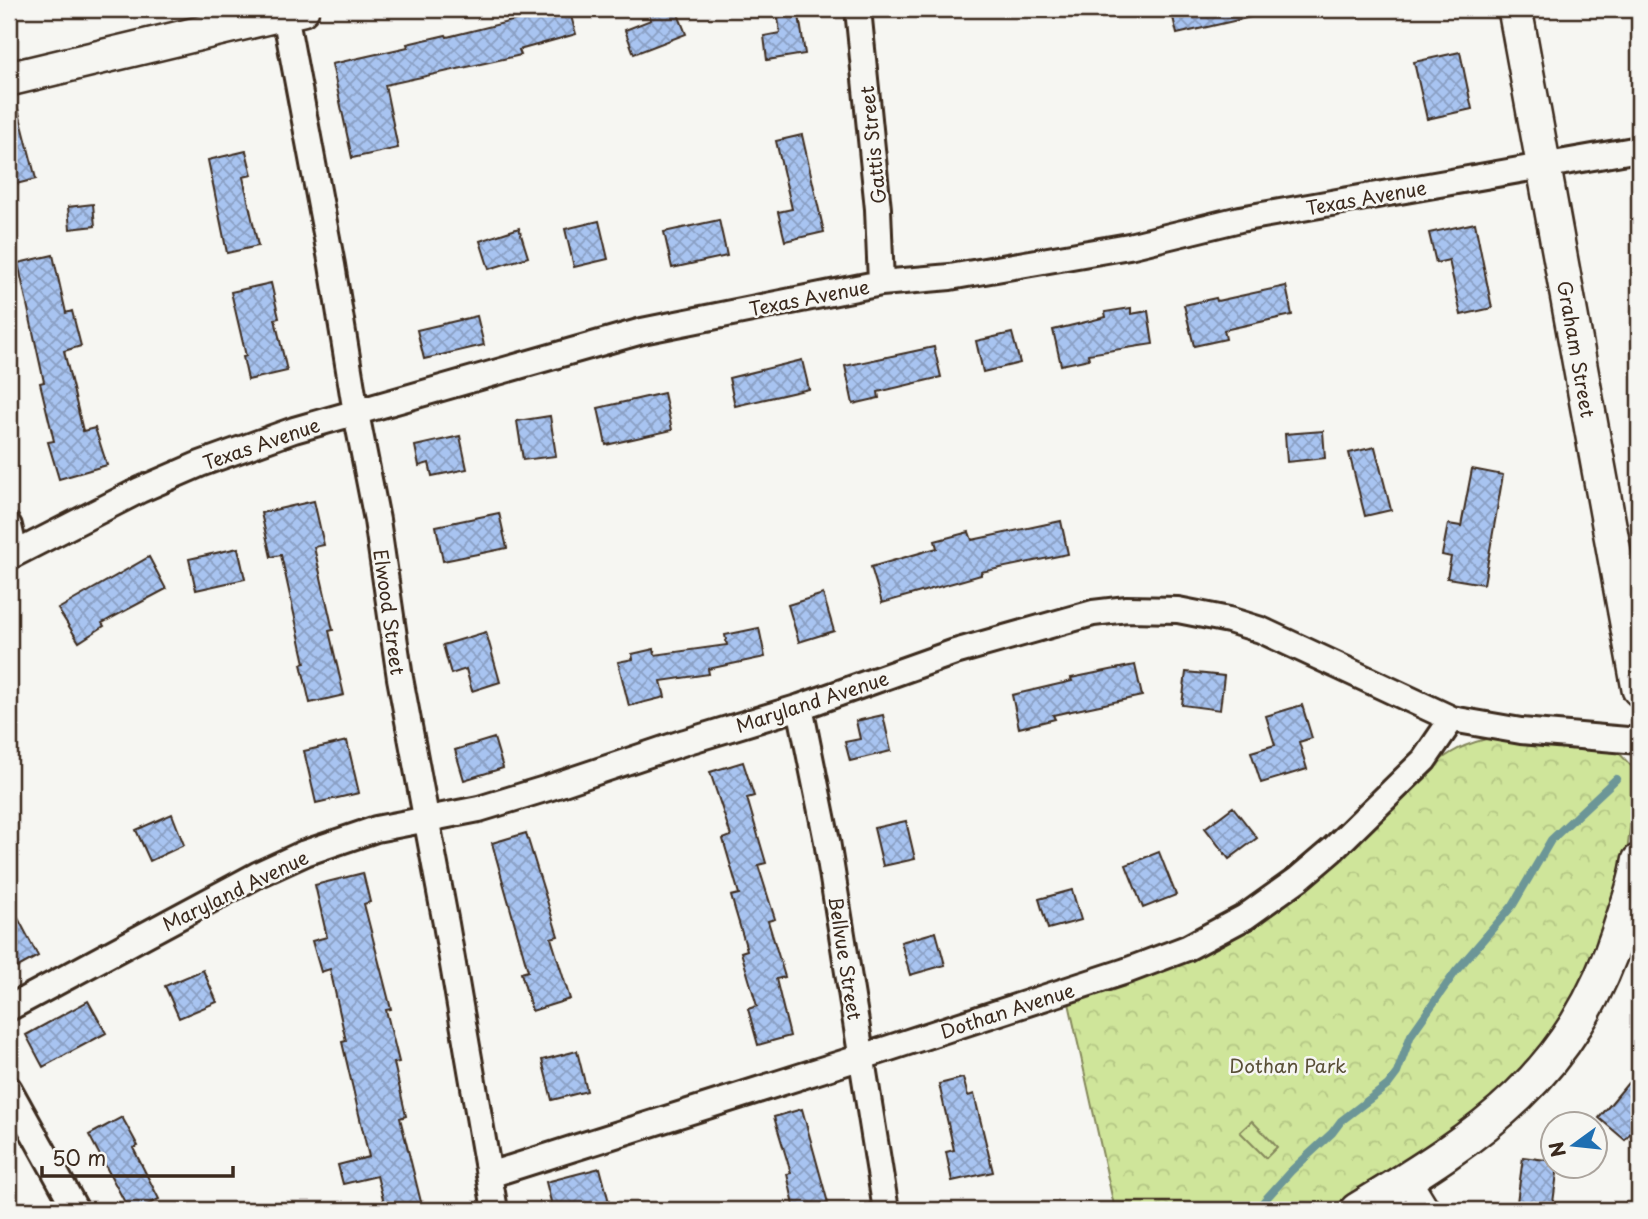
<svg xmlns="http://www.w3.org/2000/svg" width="1648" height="1219" viewBox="0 0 1648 1219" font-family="'Playpen Sans',sans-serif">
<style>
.forest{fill:url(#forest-crowns);stroke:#85885c;stroke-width:2}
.pitch{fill:#cfe59a;stroke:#85885c;stroke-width:2}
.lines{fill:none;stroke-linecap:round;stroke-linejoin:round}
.stream{stroke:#6c9697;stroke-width:8}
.building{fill:url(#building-cross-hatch);stroke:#3b2a1e;stroke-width:2}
.street-casing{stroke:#3b2a1e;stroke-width:30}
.secondary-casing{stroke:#3b2a1e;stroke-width:38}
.street{stroke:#f6f6f2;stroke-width:24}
.secondary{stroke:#f6f6f2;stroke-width:33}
.labels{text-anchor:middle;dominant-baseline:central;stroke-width:5;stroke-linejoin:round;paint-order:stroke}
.street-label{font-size:19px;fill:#3b2a1e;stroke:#f6f6f2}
.park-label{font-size:19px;fill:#594f37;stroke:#f6f6f2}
</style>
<defs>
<pattern id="forest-crowns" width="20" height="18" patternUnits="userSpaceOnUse" patternTransform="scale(1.75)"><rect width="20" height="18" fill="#cfe59a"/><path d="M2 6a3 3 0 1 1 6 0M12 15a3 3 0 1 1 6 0" fill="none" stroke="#b3c584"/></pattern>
<pattern id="building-cross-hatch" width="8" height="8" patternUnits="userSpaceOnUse" patternTransform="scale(1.75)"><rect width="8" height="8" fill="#a8c4f1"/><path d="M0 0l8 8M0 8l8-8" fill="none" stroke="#8a9fc3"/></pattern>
</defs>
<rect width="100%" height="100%" fill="#f6f6f2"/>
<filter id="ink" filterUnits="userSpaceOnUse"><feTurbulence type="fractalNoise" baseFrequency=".0143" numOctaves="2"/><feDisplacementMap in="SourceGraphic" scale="14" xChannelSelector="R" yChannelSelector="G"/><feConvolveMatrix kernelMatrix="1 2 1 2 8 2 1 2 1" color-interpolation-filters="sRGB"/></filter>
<g filter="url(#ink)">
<path class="forest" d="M1495,737L1617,751L1637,772L1625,868L1610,927L1561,1022L1488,1110L1327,1210H1115L1069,1003L1102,992L1159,968L1426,771C1449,752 1465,743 1495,737Z"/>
<path class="pitch" d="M1252,1121L1277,1147L1266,1158L1240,1132Z"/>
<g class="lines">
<path class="stream" d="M1256,1210L1291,1171L1332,1133L1341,1121L1388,1085L1397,1073L1411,1035L1456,971L1513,905L1551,840L1616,779"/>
</g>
<path class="building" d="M549,9H569L576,34L519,50L521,55L385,85L398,148L352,158L332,64L408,47L407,44L446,35L447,37L536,15L535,13Z
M647,9H676L686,34L634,54L625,30L651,20Z
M1171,9H1250L1251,17L1177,34Z
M799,15L805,54L767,60L764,36L780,33L778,18Z
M1460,52L1472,109L1427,119L1414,62Z
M16,101L36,179L16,184L14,177L9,179V102Z
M802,135L824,232L785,241L778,212L792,209L776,141Z
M246,151L252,175L243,177L258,246L227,253L208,160Z
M93,204L95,226L70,229L68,207Z
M719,220L727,256L672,268L664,232Z
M599,221L608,259L574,267L565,229Z
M1475,223L1492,308L1461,315L1449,260L1436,263L1429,233Z
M519,228L528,257L489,269L480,241Z
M53,255L66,313L72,311L81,346L64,351L83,431L95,428L107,465L59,479L48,442L54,441L40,383L44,382L18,263Z
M271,283L279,318L275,319L287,371L248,380L243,357L246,356L231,292Z
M1286,286L1292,315L1224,330L1226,339L1194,346L1184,305L1216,298L1217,301Z
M1131,308V314L1148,311L1153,344L1088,354L1089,359L1061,365L1053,330L1106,317L1105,312Z
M477,316L484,345L424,359L417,330Z
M1012,333L1020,363L983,372L976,341Z
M934,347L941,377L878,392L879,398L853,404L845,366Z
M802,360L809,389L735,406L729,378Z
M664,393L672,430L606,445L598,408Z
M550,416L556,456L523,460L517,421Z
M1323,431L1325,458L1287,462L1285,434Z
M460,436L467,469L432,476L429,463L419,466L415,446Z
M1375,447L1391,510L1365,516L1349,453Z
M1472,469L1503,475L1484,584L1447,578L1451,557L1442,555L1448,524L1461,526Z
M314,501L324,545L314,547L333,630L329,631L344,695L310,703L301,664L305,663L281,555L271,557L261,513Z
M499,513L507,548L443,561L436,526Z
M1061,521L1068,554L981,572V575L882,603L871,567L937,548L935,541L969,532L972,540Z
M238,548L245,579L196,590L189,559Z
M149,557L166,589L102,623L104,626L79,642L58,609Z
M823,594L834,631L799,642L788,605Z
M759,628L765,657L708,669L709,674L661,681L665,697L629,706L618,662L633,659L632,654L654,649L655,655L727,645L725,635Z
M486,632L500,682L472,691L466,669L451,674L443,645Z
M1135,665L1142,696L1053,715L1055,719L1019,728L1012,695L1072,681L1071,678Z
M1186,672L1224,676L1220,710L1182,705Z
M1302,705L1312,738L1299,742L1307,769L1261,783L1251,752L1275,745L1266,716Z
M883,715L891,751L850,761L845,742L860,739L856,721Z
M494,738L503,768L464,780L455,750Z
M347,741L359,793L316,803L304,751Z
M743,762L754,796L747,798L766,863L758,865L775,919L768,921L785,977L776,979L790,1036L758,1045L748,1009L757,1006L741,952L747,950L731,896L739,894L723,839L731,836L710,772Z
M1233,807L1257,838L1229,859L1205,828Z
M172,814L184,845L150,861L136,830Z
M906,821L915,859L883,866L874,828Z
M526,833L558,936L551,938L570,999L532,1011L521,973L528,971L492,843Z
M1159,852L1176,895L1143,908L1126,865Z
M363,873L370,902L364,904L391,1009L386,1010L399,1062L394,1063L406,1116L400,1118L423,1210H386L377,1176L343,1184L338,1165L369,1157L342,1042L346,1041L330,969L321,972L312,941L327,937L315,885Z
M1072,890L1081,920L1048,929L1039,899Z
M9,901L38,956L9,972Z
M936,932L945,965L910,975L901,942Z
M203,970L217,1002L179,1018L165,986Z
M88,1001L106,1033L43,1067L26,1035Z
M577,1051L587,1091L552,1100L542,1060Z
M963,1078L968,1096L974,1094L993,1172L952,1181L946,1152L954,1150L939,1084Z
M1628,1083L1639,1092V1122L1625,1140L1599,1118Z
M802,1109L828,1203L795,1210L787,1174L791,1173L774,1117Z
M122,1117L138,1146L133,1148L159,1199L137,1210H129L89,1135Z
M1523,1157L1553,1161V1166H1558L1552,1210H1516Z
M600,1168L609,1202L576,1210H553L546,1182Z"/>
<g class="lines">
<g class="street-casing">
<path id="street" d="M284,9L332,265L356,413L377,520L400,678L446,924L495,1210
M858,9L878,209L881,283
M9,526L15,553
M9,557L140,490L200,464L294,430L642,331L881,283L950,277L1129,246L1240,219L1639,149
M800,707L827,841L886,1210
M9,1008L257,875L305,853L376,829L479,809L548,788L685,742L800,707L955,652L1093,613L1127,609L1178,610L1229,620L1261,630L1452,719L1521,731L1639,741
M9,1089L76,1210
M489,1175L862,1057L1126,971L1187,948L1245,917L1298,879L1332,850L1424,760L1452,719
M1408,1179L1427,1210"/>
</g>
<g class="secondary-casing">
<path id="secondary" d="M1515,9L1639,689
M9,79L302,9
M1357,1210C1484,1133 1572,1076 1620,928C1627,906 1636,884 1639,861"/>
</g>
<use href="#street" class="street"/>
<use href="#secondary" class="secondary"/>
</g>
</g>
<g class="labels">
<g class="street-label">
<text transform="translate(872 145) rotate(-96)">Gattis Street</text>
<text transform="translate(1366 197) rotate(-10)">Texas Avenue</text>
<text transform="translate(809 297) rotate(-11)">Texas Avenue</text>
<text transform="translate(1577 349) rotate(80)">Graham Street</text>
<text transform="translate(261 443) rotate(-19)">Texas Avenue</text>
<text transform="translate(390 612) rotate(82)">Elwood Street</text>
<text transform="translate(812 701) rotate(-18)">Maryland Avenue</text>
<text transform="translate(235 890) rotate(-26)">Maryland Avenue</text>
<text transform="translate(846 958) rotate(81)">Bellvue Street</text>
<text transform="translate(1007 1010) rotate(-18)">Dothan Avenue</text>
</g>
<g class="park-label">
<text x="1288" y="1065">Dothan Park</text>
</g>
</g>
<rect width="1648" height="1219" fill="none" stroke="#f6f6f2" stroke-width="35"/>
<rect x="18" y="18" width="1613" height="1184" fill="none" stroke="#3b2a1e" stroke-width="2.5" filter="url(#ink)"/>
<g transform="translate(1574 1145) rotate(255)"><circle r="33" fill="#f6f6f2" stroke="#aba49d" stroke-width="2"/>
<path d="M0-5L12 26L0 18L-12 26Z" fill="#1f6fb2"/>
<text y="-10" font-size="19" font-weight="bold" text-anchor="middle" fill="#3b2a1e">N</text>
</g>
<path d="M42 1166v10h191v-10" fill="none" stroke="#3b2a1e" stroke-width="3.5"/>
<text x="52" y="1166" font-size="21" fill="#3b2a1e" stroke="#f6f6f2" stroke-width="5" paint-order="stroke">50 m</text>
</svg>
